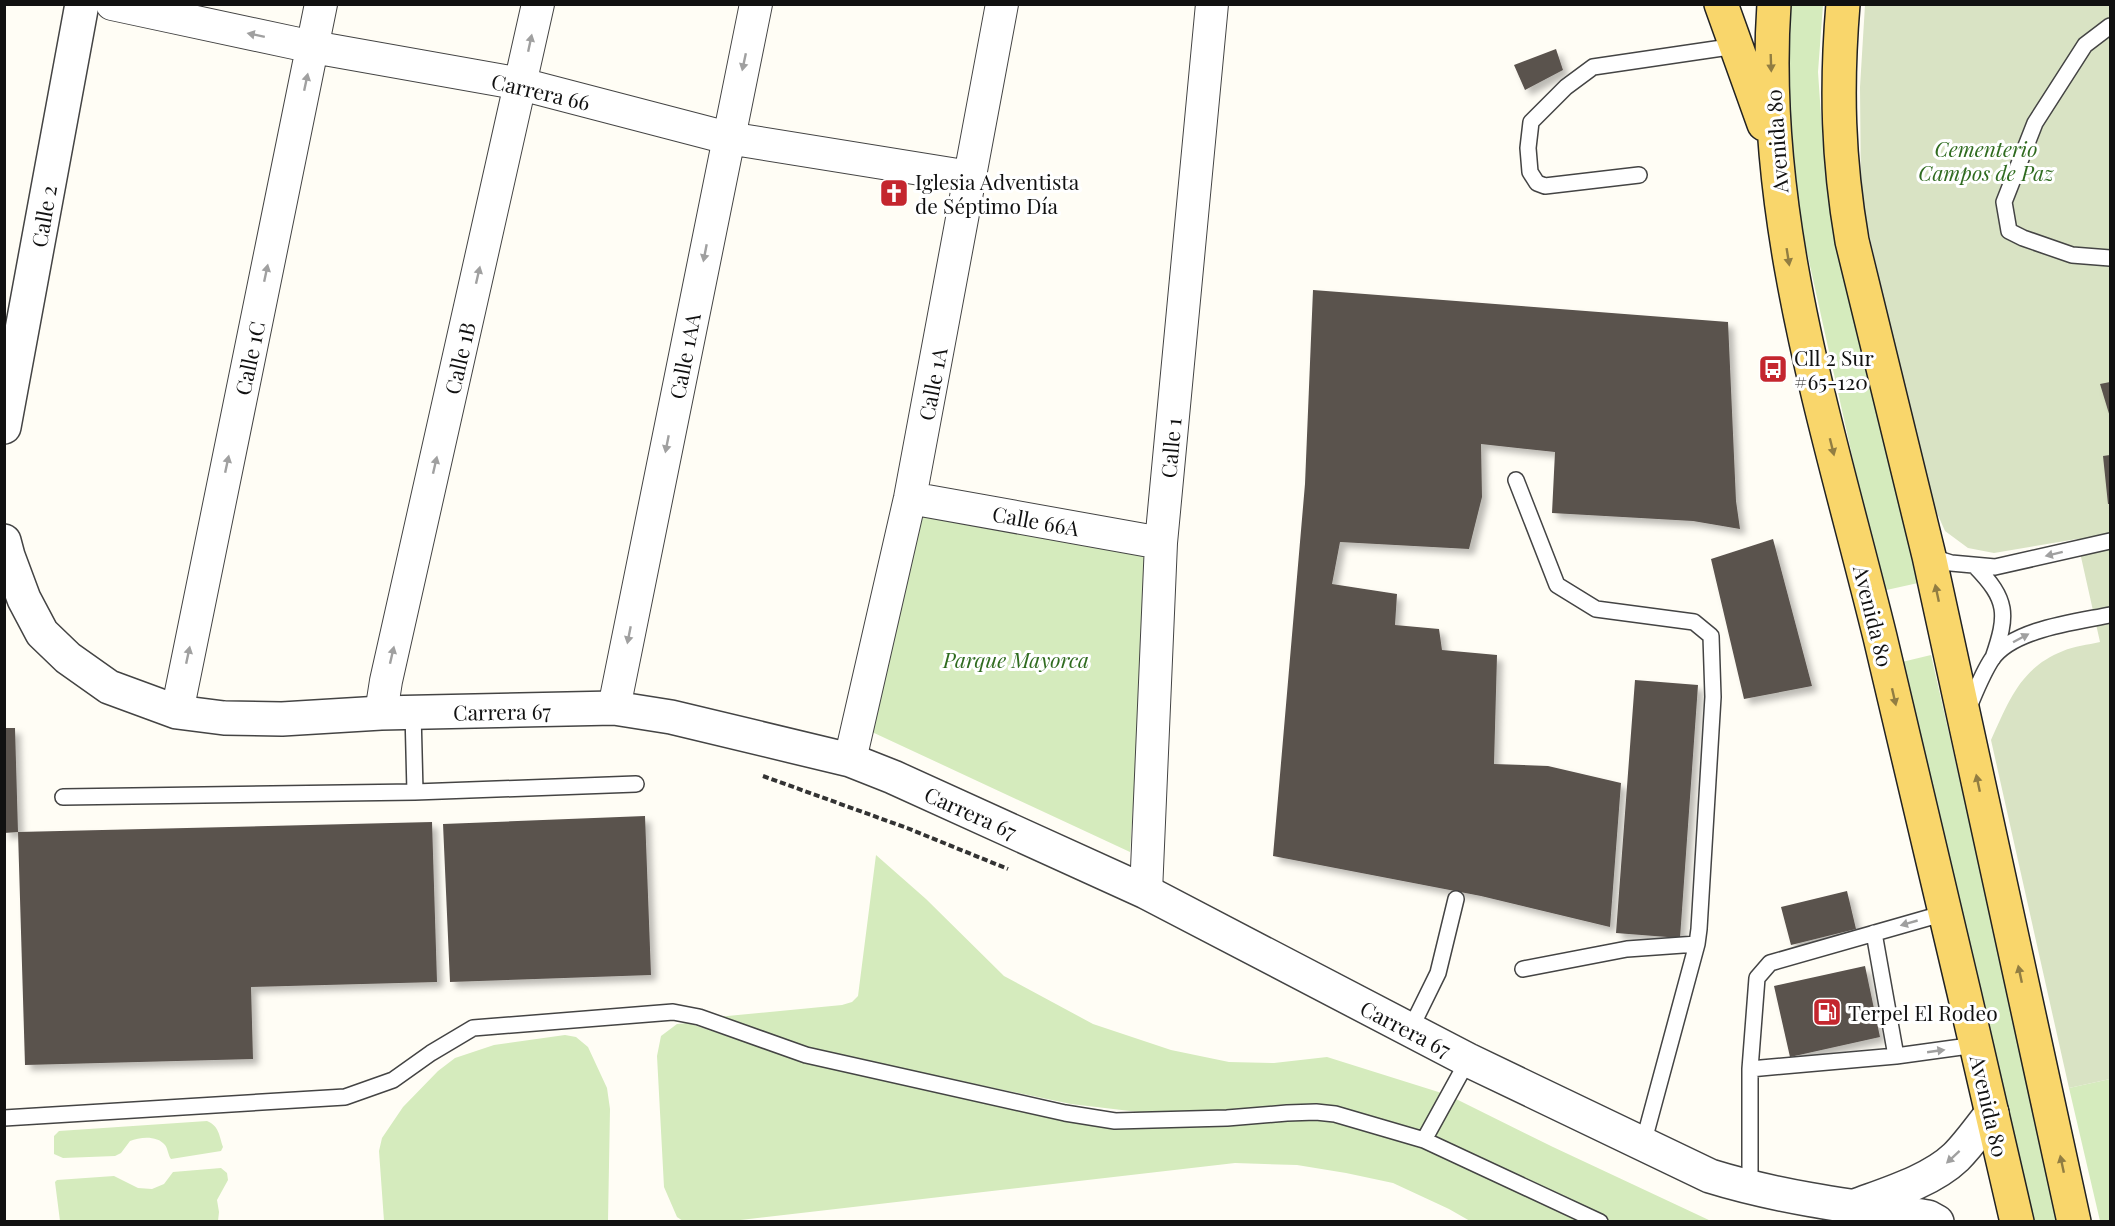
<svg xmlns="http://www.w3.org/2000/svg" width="2115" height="1226" viewBox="0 0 2115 1226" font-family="'Playfair Display',serif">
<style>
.green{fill:#d5ebbd}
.cemetery{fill:#d9e3c4}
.building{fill:#5a524d;filter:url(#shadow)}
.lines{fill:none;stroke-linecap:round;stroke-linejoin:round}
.service-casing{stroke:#444;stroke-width:18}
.minor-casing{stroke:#444;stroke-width:34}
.tertiary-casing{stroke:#444;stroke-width:36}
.primary-casing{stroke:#222;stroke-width:36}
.path{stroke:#333;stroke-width:4;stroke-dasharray:6 3;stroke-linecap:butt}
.service{stroke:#fff;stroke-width:15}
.minor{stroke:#fff;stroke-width:32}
.tertiary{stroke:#fff;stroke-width:33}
.primary{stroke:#f9d66b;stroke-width:33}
.oneway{fill:#a0a0a0}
.oneway2{fill:#917d42}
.labels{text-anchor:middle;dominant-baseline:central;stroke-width:6;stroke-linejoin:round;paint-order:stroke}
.street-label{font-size:21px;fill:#111;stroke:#fff}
.park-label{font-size:21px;font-style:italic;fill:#2f6b1f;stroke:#fff}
.poi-label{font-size:21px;fill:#111;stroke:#fff;text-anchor:start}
</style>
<defs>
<filter id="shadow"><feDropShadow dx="5.5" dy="5.5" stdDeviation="3" flood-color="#0004"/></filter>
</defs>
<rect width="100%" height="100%" fill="#fffdf5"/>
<path class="green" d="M1790,5H1823L1818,72L1824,159L1836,243L1918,583L1882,591L1795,198L1784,78Z
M915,510L1150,557L1130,852L872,732Z
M1931,655L2061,1221H2029L1902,662Z
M876,855L926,899L1004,976L1093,1024L1171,1050L1229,1062L1274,1063L1327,1057L1448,1095L1553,1147L1711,1221H1611L1563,1195L1408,1129L1322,1107L1147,1113L1071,1104L802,1048L717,1017L842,1005L852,1002L858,996Z
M688,1023L801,1061L1064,1115L1338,1119L1411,1141L1585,1221H1470L1449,1209L1393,1183L1346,1173L1297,1165L1235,1163L732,1221H683L677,1217L664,1187L657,1056L661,1036L677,1024Z
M565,1035L576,1037L588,1047L607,1088L610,1109L608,1221H384L379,1151L382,1138L403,1107L438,1071L455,1058L494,1045Z
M2110,1079V1221H2100L2069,1088Z
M207,1121C219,1126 219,1135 223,1147L221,1151L171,1159C168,1155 168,1149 165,1145C157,1135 140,1137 130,1141L121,1153L115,1156L63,1158L54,1154V1136L59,1131Z
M221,1168L227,1173L228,1180L217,1200L219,1212L218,1221H60L55,1182L57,1180L114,1176L138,1188L152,1189L164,1184L173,1172Z"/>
<path class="cemetery" d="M1865,5H2110V1079L2069,1088L1991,740C2009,701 2020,668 2063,651C2074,646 2088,645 2100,642L2077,539L1994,553L1968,548L1945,531L1929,495L1861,199L1860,87Z"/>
<path class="building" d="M1556,49L1563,70L1525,90L1514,65Z
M1313,290L1728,322L1736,501L1740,529L1693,521L1552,513L1555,452L1481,444L1482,497L1469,549L1340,542L1332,584L1397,594L1395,625L1439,629L1442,650L1497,655L1494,764L1548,766L1621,783L1610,927L1481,896L1273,856L1305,484Z
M2110,382V417L2100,384Z
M2110,455V504H2108L2103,456Z
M1773,539L1812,686L1744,699L1711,559Z
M1635,680L1698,685L1680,938L1616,933Z
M4,728H15L18,832L4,833Z
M645,816L651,975L450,982L443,824Z
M432,822L437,982L251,987L253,1059L25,1065L18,832Z
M1847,891L1856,929L1791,945L1781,907Z
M1865,966L1880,1037L1790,1057L1774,986Z"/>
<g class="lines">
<g class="service-casing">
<path id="service" d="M2110,26L2085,45L2035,123L2004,202L2009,231L2023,238L2072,255L2110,258
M1639,175L1545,186L1537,183L1530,172L1528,148L1531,122L1566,87L1593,67L1736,46
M1516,480L1557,585L1596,609L1694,622L1711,636L1713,697L1699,929L1697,944L1643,1144
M1929,556L1951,563L1995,567L2110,541
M1975,566C2008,600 2008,614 1993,658
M1968,709C1975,693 1982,674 1992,659C2013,629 2076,622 2110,615
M413,712L415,792
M63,797L415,792L636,784
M1874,933L1896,1056
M1523,969L1627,949L1697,944
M1410,1030L1438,973L1456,899
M1750,1069L1896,1056L1976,1045
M4,1118L345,1097L393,1080L431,1053L473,1028L673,1012L699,1017L806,1055L1065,1113L1115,1121L1227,1118L1287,1113L1316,1112L1335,1114L1424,1140L1600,1222
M1424,1140L1468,1060
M1750,1188V1069L1757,978L1770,963L1945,913"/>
</g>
<g class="minor-casing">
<path id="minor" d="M112,4L313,47L521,84L728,138L970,177
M910,498L1161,543
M614,708L756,4
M177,712L321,4
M381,713L386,681L538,4
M850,760L910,498L1002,4
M1146,892L1161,543L1212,4"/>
</g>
<g class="tertiary-casing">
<path id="tertiary" d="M4,427L82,4
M4,541L8,556L24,599L42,633L68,658L109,687L177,712L224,718L282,719L381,713L614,708L671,717L850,760L893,777L1146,892L1468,1060L1710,1176C1781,1198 1855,1207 1928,1217L1937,1222
M1855,1206C1887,1194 1931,1181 1956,1157C1969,1144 1980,1128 1992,1113"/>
</g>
<g class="primary-casing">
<path id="primary" d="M1721,4L1764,124
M1774,4C1759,221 1829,429 1880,637C1927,831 1972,1027 2017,1222
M1843,4C1836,88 1838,159 1852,241L1929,556L2074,1222"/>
</g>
<path class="path" d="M763,776L907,828L1008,869"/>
<use href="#service" class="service"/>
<use href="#minor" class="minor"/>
<use href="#tertiary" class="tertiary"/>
<use href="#primary" class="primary"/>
</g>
<defs><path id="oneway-solid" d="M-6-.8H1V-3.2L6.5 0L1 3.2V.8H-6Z" transform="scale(1.5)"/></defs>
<g class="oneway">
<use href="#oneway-solid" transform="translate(256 35) rotate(-168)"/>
<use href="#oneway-solid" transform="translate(530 43) rotate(-78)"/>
<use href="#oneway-solid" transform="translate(744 62) rotate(102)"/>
<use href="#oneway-solid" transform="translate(306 82) rotate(-78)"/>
<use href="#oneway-solid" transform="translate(705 253) rotate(101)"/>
<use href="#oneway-solid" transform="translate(266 273) rotate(-78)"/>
<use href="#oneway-solid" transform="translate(478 275) rotate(-77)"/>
<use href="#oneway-solid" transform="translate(667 444) rotate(101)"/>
<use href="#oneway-solid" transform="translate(227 464) rotate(-78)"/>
<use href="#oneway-solid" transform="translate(435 465) rotate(-77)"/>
<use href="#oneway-solid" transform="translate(2054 554) rotate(166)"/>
<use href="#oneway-solid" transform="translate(629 635) rotate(101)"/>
<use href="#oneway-solid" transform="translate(2021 638) rotate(-28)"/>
<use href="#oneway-solid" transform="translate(188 655) rotate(-78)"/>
<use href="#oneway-solid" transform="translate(392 655) rotate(-77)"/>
<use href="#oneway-solid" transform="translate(1909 923) rotate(164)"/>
<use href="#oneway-solid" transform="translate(1936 1051) rotate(-8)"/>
<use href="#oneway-solid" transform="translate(1953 1157) rotate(137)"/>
</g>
<g class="oneway2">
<use href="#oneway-solid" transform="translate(1771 63) rotate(88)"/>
<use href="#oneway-solid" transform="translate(1788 257) rotate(81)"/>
<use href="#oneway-solid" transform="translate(1832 447) rotate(76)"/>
<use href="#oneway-solid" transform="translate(1937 593) rotate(-102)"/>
<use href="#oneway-solid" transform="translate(1894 697) rotate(77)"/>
<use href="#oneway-solid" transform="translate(1978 783) rotate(-102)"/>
<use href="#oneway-solid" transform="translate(2020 974) rotate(-102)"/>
<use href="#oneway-solid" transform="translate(2062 1164) rotate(-102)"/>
</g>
<defs>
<g id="church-square" transform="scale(1.5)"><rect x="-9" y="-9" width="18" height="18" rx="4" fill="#c4262e" stroke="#fff"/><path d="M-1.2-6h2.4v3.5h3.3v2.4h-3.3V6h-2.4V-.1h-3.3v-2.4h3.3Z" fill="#fff"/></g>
<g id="bus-square" transform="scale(1.5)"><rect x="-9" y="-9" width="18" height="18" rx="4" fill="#c4262e" stroke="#fff"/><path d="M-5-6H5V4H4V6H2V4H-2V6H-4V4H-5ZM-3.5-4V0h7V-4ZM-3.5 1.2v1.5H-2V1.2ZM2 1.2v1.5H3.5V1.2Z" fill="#fff"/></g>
<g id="fuel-square" transform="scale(1.5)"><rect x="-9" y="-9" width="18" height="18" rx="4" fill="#c4262e" stroke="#fff"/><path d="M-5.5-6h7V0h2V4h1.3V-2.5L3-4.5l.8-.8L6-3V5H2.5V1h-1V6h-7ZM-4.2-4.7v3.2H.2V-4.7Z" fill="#fff"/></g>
</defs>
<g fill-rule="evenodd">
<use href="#church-square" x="894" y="193"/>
<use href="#bus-square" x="1773" y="369"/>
<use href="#fuel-square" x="1827" y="1012"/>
</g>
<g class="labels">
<g class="street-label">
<text transform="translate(541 91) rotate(13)">Carrera 66</text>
<text transform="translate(1776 141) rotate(-94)">Avenida 80</text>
<text transform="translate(43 216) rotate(-80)">Calle 2</text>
<text transform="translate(684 356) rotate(-79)">Calle 1AA</text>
<text transform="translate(249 358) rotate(-78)">Calle 1C</text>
<text transform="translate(459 358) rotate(-77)">Calle 1B</text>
<text transform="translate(932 384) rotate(-79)">Calle 1A</text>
<text transform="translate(1170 448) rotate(-85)">Calle 1</text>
<text transform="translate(1036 520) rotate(10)">Calle 66A</text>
<text transform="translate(1874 616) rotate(76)">Avenida 80</text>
<text transform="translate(502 711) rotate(-1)">Carrera 67</text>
<text transform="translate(971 812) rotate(24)">Carrera 67</text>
<text transform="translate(1406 1028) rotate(27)">Carrera 67</text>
<text transform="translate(1990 1106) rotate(77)">Avenida 80</text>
</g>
<g class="park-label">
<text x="1986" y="148">Cementerio<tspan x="1986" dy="24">Campos de Paz</tspan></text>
<text x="1016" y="659">Parque Mayorca</text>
</g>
<g class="poi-label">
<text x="915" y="181">Iglesia Adventista<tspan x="915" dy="24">de Séptimo Día</tspan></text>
<text x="1794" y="357">Cll 2 Sur<tspan x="1794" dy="24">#65-120</tspan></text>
<text x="1848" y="1012">Terpel El Rodeo</text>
</g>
</g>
<rect width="2115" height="1226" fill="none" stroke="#111111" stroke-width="12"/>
</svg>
